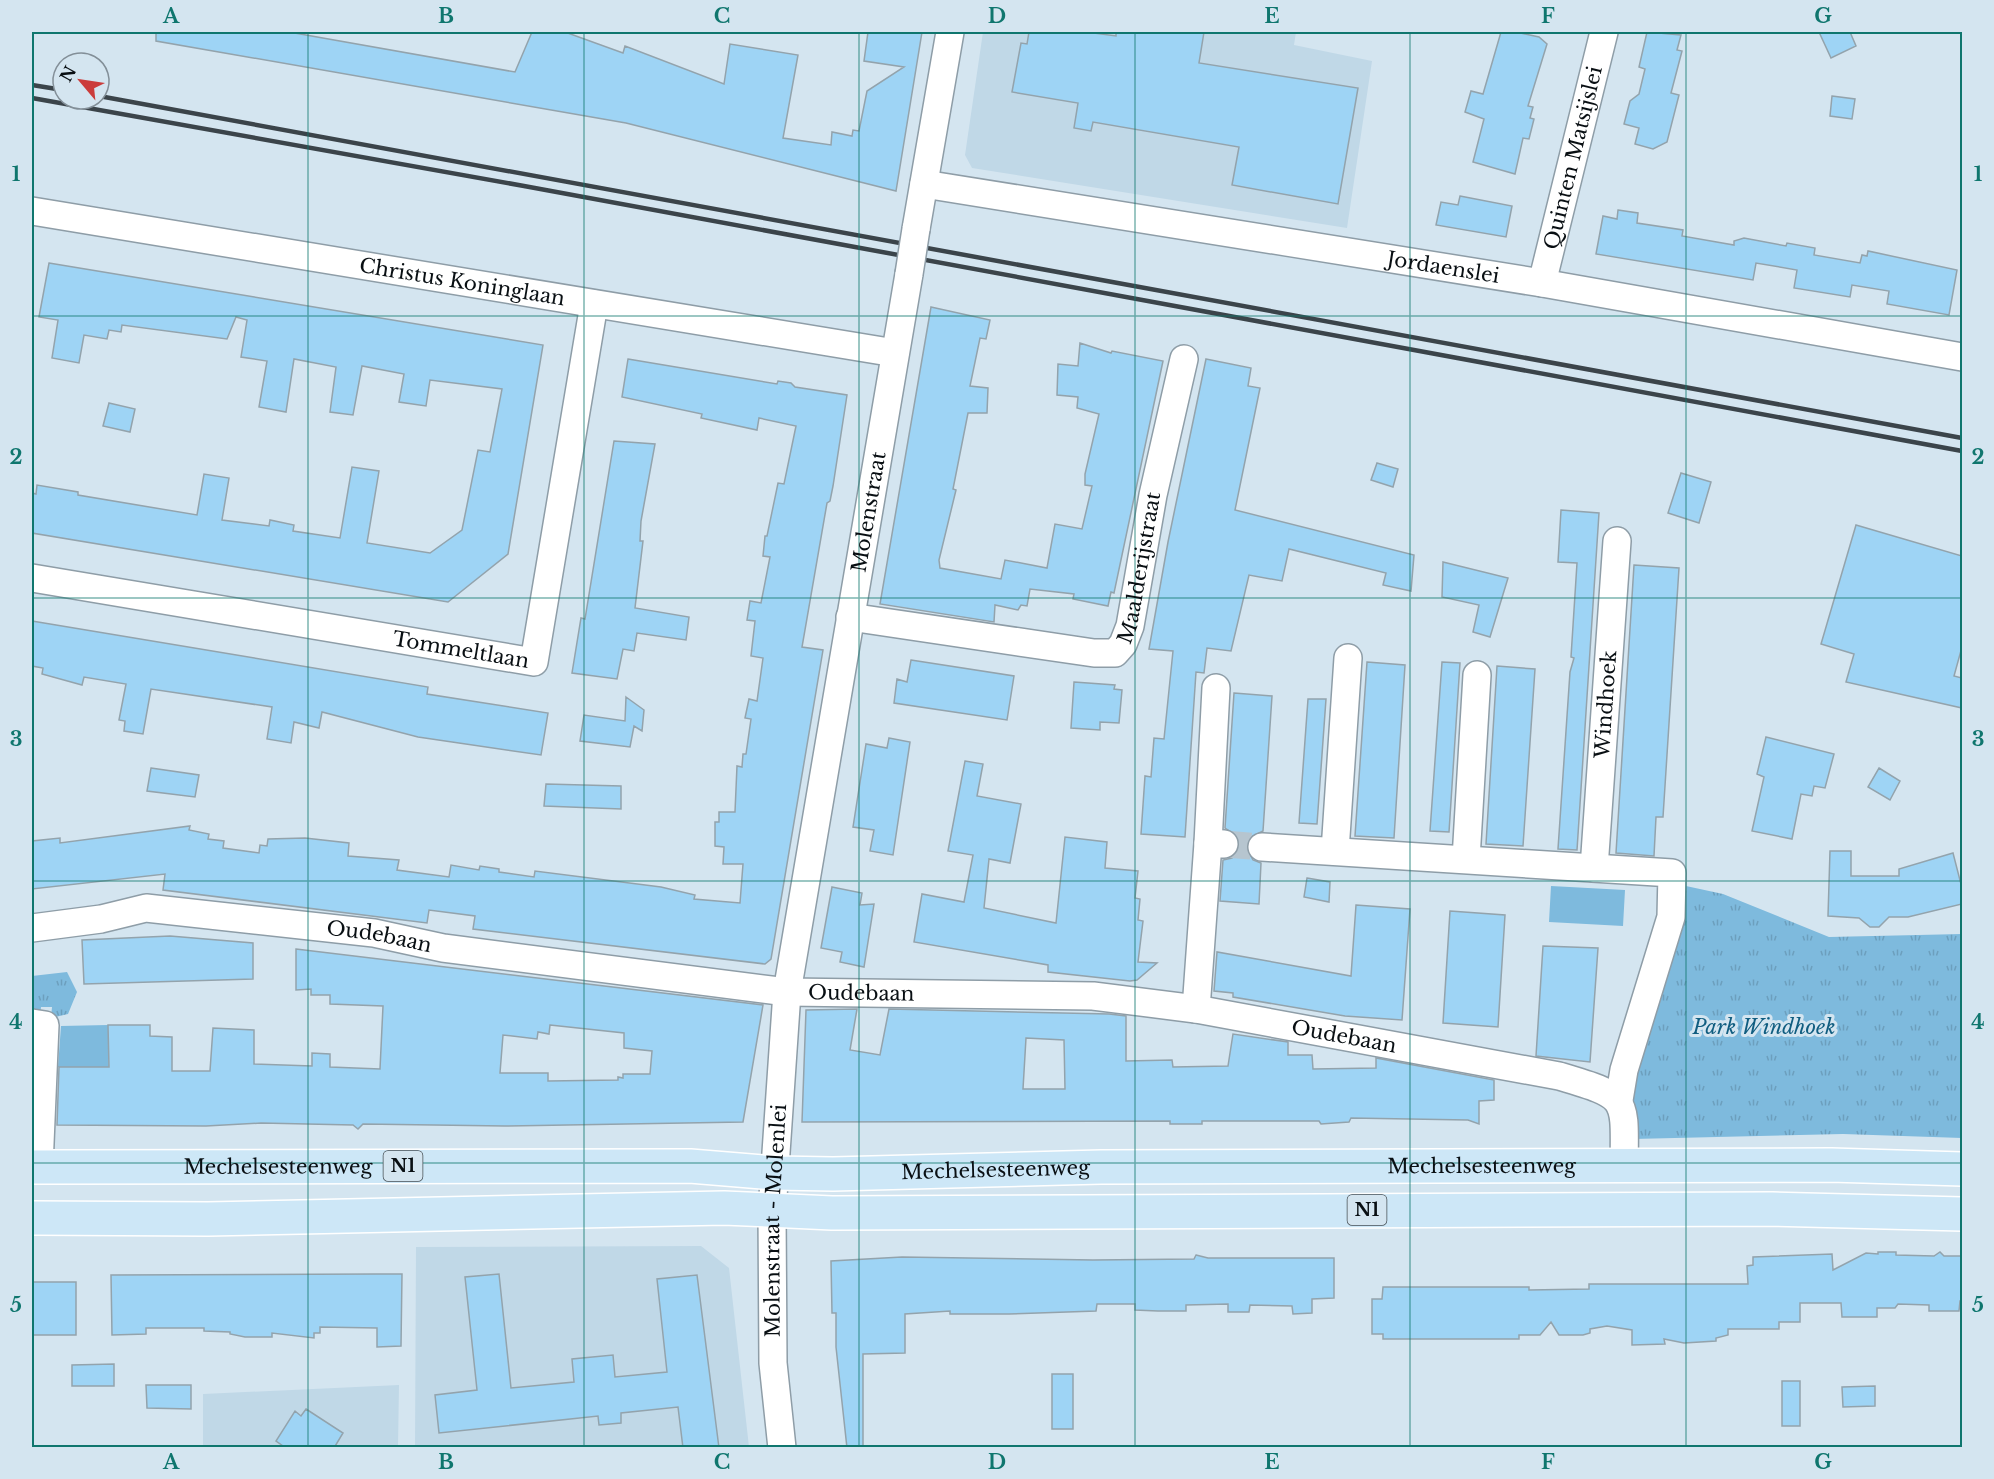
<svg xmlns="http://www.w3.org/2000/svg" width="1994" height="1479" viewBox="0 0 1994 1479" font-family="'Libre Baskerville',serif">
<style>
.built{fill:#c0d8e7}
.green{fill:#7ebadd}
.park{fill:url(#park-tufts)}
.building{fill:#9ed4f5;stroke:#93a3ac;stroke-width:1.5;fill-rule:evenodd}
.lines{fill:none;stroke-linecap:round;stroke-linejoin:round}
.minor-tunnel{stroke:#b6c5cf;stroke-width:27;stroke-dasharray:27 14;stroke-linecap:butt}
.minor-casing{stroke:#8e9da7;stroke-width:30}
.major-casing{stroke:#fff;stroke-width:36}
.minor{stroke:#fff;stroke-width:27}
.major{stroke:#cde7f7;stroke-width:33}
.rail{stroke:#3b444a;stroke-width:4.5}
.minor-bridge-casing{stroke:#8e9da7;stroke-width:30;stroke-linecap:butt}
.minor-bridge{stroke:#fff;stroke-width:27}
.grid{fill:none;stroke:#0f766e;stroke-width:1.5;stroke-opacity:0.55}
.labels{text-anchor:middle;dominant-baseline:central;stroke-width:6;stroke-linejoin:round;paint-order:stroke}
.shield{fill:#d4e5f0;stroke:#464f55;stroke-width:1.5}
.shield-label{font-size:18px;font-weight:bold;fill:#090f13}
.street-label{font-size:20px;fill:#090f13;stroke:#d4e5f0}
.park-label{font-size:20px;font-style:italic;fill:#105d80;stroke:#d4e5f0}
.neatline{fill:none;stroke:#0f766e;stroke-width:2}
.grid-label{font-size:20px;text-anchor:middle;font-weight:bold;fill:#0f766e}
</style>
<defs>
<pattern id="park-tufts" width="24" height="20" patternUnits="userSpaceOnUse" patternTransform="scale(1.5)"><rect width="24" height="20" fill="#7ebadd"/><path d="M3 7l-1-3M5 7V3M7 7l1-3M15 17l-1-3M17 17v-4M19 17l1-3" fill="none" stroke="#6c9fbd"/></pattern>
</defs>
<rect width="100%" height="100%" fill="#d4e5f0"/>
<path class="built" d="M983,32H1296L1294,45L1372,61L1347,228L972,168L965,155Z
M701,1246L729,1268L749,1447L415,1448L416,1247Z
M399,1385L398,1447L203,1448V1394Z"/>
<path class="green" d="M1551,886L1625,890L1623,926L1549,922Z
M108,1025L109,1067H58L61,1026Z"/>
<path class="park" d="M1686,886L1723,894L1829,937L1962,934V1138L1843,1134L1633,1139L1634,1075L1684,916Z
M67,972L77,992L68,1014L51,1018L52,1007H41L40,1017L32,1016V976Z"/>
<path class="building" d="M156,32H289L515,72L532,32H565L623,53L625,46L724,84L730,44L798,55L783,138L831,145L832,132L852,136L853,130L859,131L867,91L904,67L864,61L868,32H922L896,191L626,123L156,41Z
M1029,32H1086L1116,36V32H1204L1199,63L1358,88L1338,204L1232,185L1239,147L1093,122L1091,131L1074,128L1078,103L1012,92L1021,43L1027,44Z
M1501,32H1516L1539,37L1547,44L1528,106L1533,107L1530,118L1534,119L1529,139L1523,138L1515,174L1473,162L1484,119L1465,112L1471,91L1483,94Z
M1647,32L1681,35L1677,50L1682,51L1671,93L1679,95L1667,142L1653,149L1635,144L1639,128L1624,124L1630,101L1639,94L1645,69L1639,67Z
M1819,32H1850L1856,46L1831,58Z
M1832,96L1855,99L1852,119L1830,116Z
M1460,196L1512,206L1506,237L1436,225L1441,202L1458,205Z
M1618,210L1638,213L1637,223L1683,230L1682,236L1734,245V241L1744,238L1786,246L1787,243L1815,248L1814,255L1860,263L1862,255L1867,256L1868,251L1957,270L1949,315L1887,304L1889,291L1852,285L1850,297L1794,288L1797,270L1756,263L1753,280L1596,254L1603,216L1617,219Z
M49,263L543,345L508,554L448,602L32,533V493L36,494L37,485L78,492V495L197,515L204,474L229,478L222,520L269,526L270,520L294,525L293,531L340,538L352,467L379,471L367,543L430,553L462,530L478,450L490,452L502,389L430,380L426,406L399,402L404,374L362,366L353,415L330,412L336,367L294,359L286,412L259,407L267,361L241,357L247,320L236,317L227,339L122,325L121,332L109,330L107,339L84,335L79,363L52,358L58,320L39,317Z
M931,307L990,320L986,339L980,338L970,386L988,388L987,413H968L953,489L956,490L939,560L940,568L1001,579L1005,560L1047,568L1055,524L1082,529L1092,486L1085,485V474L1099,414L1077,408L1078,397L1057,395L1058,364L1078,366L1080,343L1111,353L1112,351L1163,361L1114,593L1111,592L1108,606L1073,599L1074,594L1030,589L1027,606L1021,605L1018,610L995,605L994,622L880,604Z
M628,359L777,384L778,381L791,383L795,387L847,395L833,486L830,501L827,503L802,647L823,650L771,959L765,964L473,929L475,916L429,910L427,923L163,890L165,874L32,889V841L60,838V843L190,826L189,830L209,834L208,839L224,841L223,848L259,853L260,845L267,846L268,839L305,838L349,843L348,856L399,860L397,870L449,877L451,865L479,870L480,866L499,869V872L534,877L535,871L661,887L695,895L694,899L740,903L743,864H723L724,847L715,846V822H719V812H735L737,766L742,767L743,754H746L751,719L745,718L749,699L757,701L763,658L751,656L755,621L747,620L750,601L761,603L770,557L763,556L765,536H767L778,483L784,484L796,426L759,418L757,430L701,418L702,414L622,397Z
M1206,359L1251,368L1248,386L1260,388L1235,510L1414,555L1411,591L1383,585L1386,573L1289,549L1282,581L1249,575L1231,651L1207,648L1204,673L1196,672L1185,837L1141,834L1145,776L1151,777L1154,738L1164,739L1173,651L1149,649L1168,542Z
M109,403L135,409L130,432L103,426Z
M614,441L655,444L641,521L640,541H643L635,608L689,617L686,640L637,633L634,651L623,649L617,679L572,673L581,618L585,619Z
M1377,463L1398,469L1393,487L1371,480Z
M1681,473L1711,482L1699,523L1668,513Z
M1561,510L1599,513L1577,850L1558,849L1570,672L1574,658L1571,657L1577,563L1558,562Z
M1856,525L1962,556V647L1954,676L1962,678V708L1846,682L1854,654L1821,644Z
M1443,562L1508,578L1490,637L1473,632L1479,605L1442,597Z
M1634,565L1679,568L1663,817H1656L1654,856L1616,853Z
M32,621L428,687L427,694L548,713L541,755L418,737L322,712L319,728L294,722L291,743L267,739L272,707L151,689L143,734L124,731L125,721L119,720L126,684L84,677L82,685L42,674L43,668L32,666Z
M911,660L1014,676L1007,720L894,703L897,679L907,682Z
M1367,662L1405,665L1394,838L1355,836Z
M1442,662L1460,663L1449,832L1430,831Z
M1497,666L1535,669L1523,846L1486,844Z
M1074,682L1115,685L1114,689L1122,690L1119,723L1100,722V730L1071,728Z
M1234,693L1272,696L1263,831L1249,838L1246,847L1253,860L1261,863L1259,904L1220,901L1223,860L1232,858L1240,846L1238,837L1225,828Z
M626,697L644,710L642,731L634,726L630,747L580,741L584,715L625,721Z
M1308,699H1326L1317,824L1299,823Z
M1766,737L1834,754L1825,788L1814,786L1812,796L1801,794L1792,839L1752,831L1764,777L1757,774Z
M889,738L910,742L893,855L870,851L874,830L853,827L866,744L887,748Z
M965,761L983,764L977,796L1021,804L1010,863L989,859L984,908L1056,923L1065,837L1107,842L1105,868L1138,871L1135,898L1140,899L1138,920L1143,921L1138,962L1157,963L1137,980L1130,981L1048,972V965L914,942L922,894L964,902L973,855L948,851Z
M151,768L199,775L195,797L147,791Z
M1879,768L1900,781L1890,800L1868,787Z
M546,784L621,786V809L544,806Z
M1830,851H1851V876H1899V869L1953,853L1962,888V904L1908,917H1889L1879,927H1870L1859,918L1828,916Z
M1307,878L1330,882L1329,902L1304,897Z
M832,887L862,893L860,905L874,904L864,967L840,962L842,952L821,948Z
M1356,905L1410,909L1402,1020L1345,1016L1233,997V993L1214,991L1217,952L1351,976Z
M1450,911L1505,915L1498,1027L1443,1023Z
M170,936L253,943V979L84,984L82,940Z
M1543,946L1598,948L1590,1062L1536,1056Z
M296,949L763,1005L743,1122L505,1126L363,1124L358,1129L353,1125L261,1123L206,1126L57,1125L59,1067H109L108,1025H150V1036L172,1037V1071H210L213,1028L254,1030V1064L312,1066V1053L330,1054V1067L380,1069L383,1006L330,1004V995H311V989L296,990ZM550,1025L624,1033V1048L652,1051L650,1074H623V1078L618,1077V1080L548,1081V1073H500L503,1035L537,1039L538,1032L549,1034Z
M857,1009L850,1050L880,1055L889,1009L1109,1014L1126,1016V1061L1172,1060L1173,1067L1228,1066L1233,1034L1288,1042V1055H1312L1313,1069L1376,1068V1058L1494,1080V1100L1479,1101V1124L1468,1120L1351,1118L1349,1122L1321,1124L1319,1121H1202V1124H1170V1121L802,1122L806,1010ZM1026,1038L1064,1040L1065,1089H1023Z
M1878,1252H1896V1255L1934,1256L1940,1252L1944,1256H1962V1301H1960L1959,1311H1929V1305L1898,1304L1895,1308H1877V1317H1842L1841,1303H1800V1322H1779V1329H1728V1335L1716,1338V1341L1684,1343L1664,1339L1665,1344L1632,1345V1330L1607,1326L1590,1329V1333L1583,1335H1559L1551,1322L1540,1335H1519V1339H1383V1334H1372V1299H1382L1383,1287H1529V1290L1589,1289V1284H1748L1747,1266L1753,1265V1257L1832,1254L1833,1270L1866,1253L1878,1254Z
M1196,1255L1208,1258H1334V1298L1312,1299V1313L1293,1314L1292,1306L1250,1305L1249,1312H1228V1304L1186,1305V1311H1158L1135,1310V1304H1097L1096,1311L1009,1314H950V1311L905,1314V1353L863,1354V1448H847L836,1347V1313H832L831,1261L902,1257L1093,1260L1194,1259Z
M377,1274H402L401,1346L377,1347V1328L320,1327V1333H314V1338L272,1333V1337H245L230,1334V1332L204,1331V1328H146V1334L112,1335L111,1275Z
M499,1274L511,1388L574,1382L572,1359L613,1355L615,1377L667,1372L657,1279L697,1275L719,1448H683L678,1407L621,1413V1423L599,1425L598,1416L439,1433L435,1395L477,1390L465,1277Z
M32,1282H76V1335H32Z
M114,1364V1386H72V1365Z
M1052,1374H1073V1429H1052Z
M1782,1381H1800V1426H1782Z
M146,1385H191V1409L147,1408Z
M1875,1386V1406L1843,1407L1842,1387Z
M306,1409L343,1433L334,1448H286L276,1441L295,1411L301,1416Z"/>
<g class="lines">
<path class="minor-tunnel" d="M1224,844L1262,847"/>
<g class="minor-casing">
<g id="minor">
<path id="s1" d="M924,184L1542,283L1962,357"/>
<path id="s2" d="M32,211L895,353"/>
<path d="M916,229L950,32"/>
<path id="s3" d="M1542,283L1604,32"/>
<path id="s4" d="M32,578L534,662L594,304"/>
<path id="s5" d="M850,617L1094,653H1115L1123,644L1130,626L1153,495L1184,359"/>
<path d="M1208,843L1216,688"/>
<path d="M1262,847L1672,873L1671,917L1624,1070L1619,1100"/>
<path d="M1335,851L1348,658"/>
<path d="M1466,859L1477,675"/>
<path id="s6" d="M1594,868L1617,541"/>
<path id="s7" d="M32,928L101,919L146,908L374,933L443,948L787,992L1093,996L1196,1009L1559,1076C1629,1097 1625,1095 1624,1167"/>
<path d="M1196,1009L1208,843L1224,844"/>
<path d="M32,1023L45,1025L39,1167"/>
<path id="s8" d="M782,1448L773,1363L772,1211L787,992L909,274"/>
</g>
</g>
<g class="major-casing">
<g id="major">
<path id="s9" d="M32,1167L690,1166L774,1173L833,1174L1101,1167L1831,1165L1962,1169"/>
<path d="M32,1218L208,1219L724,1208L832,1213L1772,1209L1962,1214"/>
</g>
</g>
<use href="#minor" class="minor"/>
<use href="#major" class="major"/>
<path class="rail" d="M32,85L63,90
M99,96L1962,438
M32,98L524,186L1962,451"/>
<g class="minor-bridge-casing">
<path id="minor-bridge" d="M909,274L916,229"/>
</g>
<use href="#minor-bridge" class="minor-bridge"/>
</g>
<path class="grid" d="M308,32V1448M584,32V1448M859,32V1448M1135,32V1448M1410,32V1448M1686,32V1448M32,316H1962M32,598H1962M32,881H1962M32,1163H1962"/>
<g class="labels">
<g class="shield">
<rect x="383.5" y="1151" width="39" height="30" rx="4.5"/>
<rect x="1347.5" y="1195" width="39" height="30" rx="4.5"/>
</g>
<g class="shield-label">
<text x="403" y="1166">N1</text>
<text x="1367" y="1210">N1</text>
</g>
<g class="street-label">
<text stroke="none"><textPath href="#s3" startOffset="129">Quinten Matsijslei</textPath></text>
<text stroke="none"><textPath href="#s1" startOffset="526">Jordaenslei</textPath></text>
<text stroke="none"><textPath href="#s2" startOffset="436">Christus Koninglaan</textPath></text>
<text stroke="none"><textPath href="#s8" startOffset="944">Molenstraat</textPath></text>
<text stroke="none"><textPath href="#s5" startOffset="358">Maalderijstraat</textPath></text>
<text stroke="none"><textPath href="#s4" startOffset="435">Tommeltlaan</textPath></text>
<text stroke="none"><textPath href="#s6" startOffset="164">Windhoek</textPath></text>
<text stroke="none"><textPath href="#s7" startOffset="351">Oudebaan</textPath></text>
<text stroke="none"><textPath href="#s7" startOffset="837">Oudebaan</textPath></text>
<text stroke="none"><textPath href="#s7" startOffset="1323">Oudebaan</textPath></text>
<text stroke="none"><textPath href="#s9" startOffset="246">Mechelsesteenweg</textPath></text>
<text stroke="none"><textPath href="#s9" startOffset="1450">Mechelsesteenweg</textPath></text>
<text stroke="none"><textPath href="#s9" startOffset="964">Mechelsesteenweg</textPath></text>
<text stroke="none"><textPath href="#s8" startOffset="228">Molenstraat - Molenlei</textPath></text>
</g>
<g class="park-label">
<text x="1764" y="1027">Park Windhoek</text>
</g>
</g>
<rect width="1994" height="1479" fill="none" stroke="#d4e5f0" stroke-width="66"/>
<g transform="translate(81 81) rotate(299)"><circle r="28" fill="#d4e5f0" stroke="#838f98" stroke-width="1.5"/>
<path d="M0-4.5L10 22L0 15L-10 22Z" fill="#cb3c3b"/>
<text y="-9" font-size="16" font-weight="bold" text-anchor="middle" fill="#090f13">N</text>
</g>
<rect x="33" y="33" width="1928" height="1413" class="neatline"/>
<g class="grid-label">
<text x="171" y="23">A</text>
<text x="446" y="23">B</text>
<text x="722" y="23">C</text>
<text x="997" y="23">D</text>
<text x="1272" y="23">E</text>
<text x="1548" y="23">F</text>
<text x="1823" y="23">G</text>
<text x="16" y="181">1</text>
<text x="1978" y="181">1</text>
<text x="16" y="464">2</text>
<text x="1978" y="464">2</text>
<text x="16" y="746">3</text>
<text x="1978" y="746">3</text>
<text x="16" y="1029">4</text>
<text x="1978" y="1029">4</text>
<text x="16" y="1312">5</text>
<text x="1978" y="1312">5</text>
<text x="171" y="1469">A</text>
<text x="446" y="1469">B</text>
<text x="722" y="1469">C</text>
<text x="997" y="1469">D</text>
<text x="1272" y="1469">E</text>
<text x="1548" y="1469">F</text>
<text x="1823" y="1469">G</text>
</g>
</svg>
